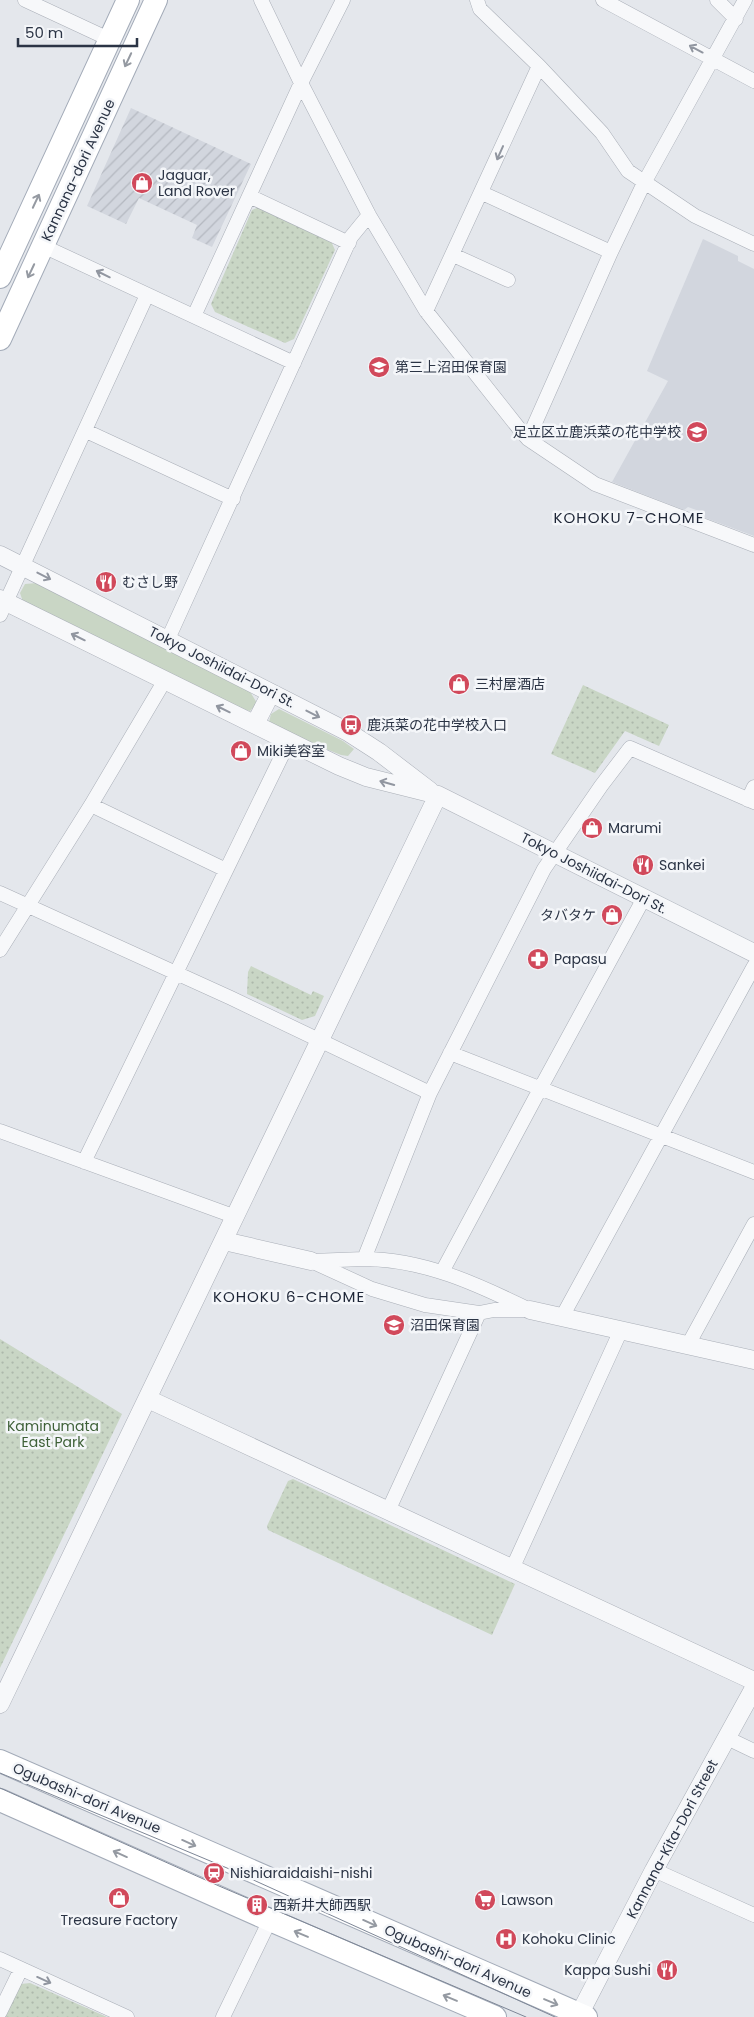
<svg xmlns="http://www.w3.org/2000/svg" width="754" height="2017" viewBox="0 0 754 2017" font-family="Poppins,'Noto Sans JP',sans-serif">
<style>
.built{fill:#d2d6de}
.industrial{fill:url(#industrial-furrows)}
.grass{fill:#c9d6c5}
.park{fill:url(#park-dots)}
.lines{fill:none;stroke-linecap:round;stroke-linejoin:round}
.minor-casing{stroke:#a9aeb7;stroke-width:15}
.tertiary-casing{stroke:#a9aeb7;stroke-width:19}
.primary-casing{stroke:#a3abb8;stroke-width:24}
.minor{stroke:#f7f8fa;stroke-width:14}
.tertiary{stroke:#f7f8fa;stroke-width:18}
.primary{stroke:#fff;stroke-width:22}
.tram{stroke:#7d8696;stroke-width:1}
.oneway{stroke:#9196a0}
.oneway2{stroke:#959aa2}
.labels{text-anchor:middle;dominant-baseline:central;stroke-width:5;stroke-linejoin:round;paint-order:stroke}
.street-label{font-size:14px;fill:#2b3445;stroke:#f4f6f9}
.poi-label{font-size:14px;fill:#2b3445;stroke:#f4f6f9;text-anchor:start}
.park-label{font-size:14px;fill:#3f6138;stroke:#f4f6f9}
.neighbourhood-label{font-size:15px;letter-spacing:1px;fill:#1d2536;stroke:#f4f6f9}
</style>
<defs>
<pattern id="industrial-furrows" width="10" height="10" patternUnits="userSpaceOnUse" patternTransform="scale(1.25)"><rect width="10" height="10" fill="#d2d6de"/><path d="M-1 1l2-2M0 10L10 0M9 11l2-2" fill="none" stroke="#b4b8c0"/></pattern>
<pattern id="park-dots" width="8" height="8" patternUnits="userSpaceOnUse" patternTransform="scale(1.25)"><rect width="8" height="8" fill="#c9d6c5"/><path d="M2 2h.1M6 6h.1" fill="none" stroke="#adb8ab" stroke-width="1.8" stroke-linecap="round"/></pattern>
</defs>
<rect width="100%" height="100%" fill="#e4e7ec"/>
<path class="built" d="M703,239L738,256V261L754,269V536L700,516L699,511L688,507L684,510L612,482L668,381L647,371Z"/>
<path class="industrial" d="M131,108L251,164L212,247L192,238L197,225L139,198L126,224L87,206Z"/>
<path class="grass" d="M37,583L249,690L257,703L250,711L231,707L24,605L20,593L25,584Z
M279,709L343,741L354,749L348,756L341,755L276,729L269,722L271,714Z"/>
<path class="park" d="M259,207L330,239L335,250L294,339L285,343L215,312L211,304L252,210Z
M583,685L669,725L659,746L625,731L595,773L551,754Z
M251,966L311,995L313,991L324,996L315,1016L302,1020L247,994L248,972Z
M0,1339L122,1414L0,1668Z
M293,1479L515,1584L492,1635L268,1530L267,1526L288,1481Z
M30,1983L107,2017H5L21,1984Z"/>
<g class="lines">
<g class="minor-casing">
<path id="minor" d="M25,0L111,40
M261,0L301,83L369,215L426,311L521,431L528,439L595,484L754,545
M477,0L480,9L539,66L602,133L628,171L695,216L754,244
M603,0L754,81
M717,0L736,19
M482,193L611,252
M249,196L349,243
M43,246L294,363
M453,255L508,280
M426,311L539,66
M194,316L301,83L343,0
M86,431L233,499
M528,439L611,252L644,183L745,0
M0,615L147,295
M168,639L351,237L369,215
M748,800L754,787
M91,805L226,870
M0,893L231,998L430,1093
M0,950L91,805L165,680
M450,1053L754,1172
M0,1131L236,1217
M84,1162L289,741
M364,1259L430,1093L544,869L601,786L630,748L754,802
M364,1259C423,1259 477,1284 530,1310H494L479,1313L425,1305L372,1289L311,1261Z
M442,1272L540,1089L644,898
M562,1317L754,966
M688,1345L754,1224
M388,1511L479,1313
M512,1569L621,1330
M727,1738L754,1751
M654,1870L754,1915
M0,1959L127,2017
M0,2012L21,1969
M223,2017L270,1920"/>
</g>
<g class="tertiary-casing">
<path id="tertiary" d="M0,555L348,732L379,752L430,791
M0,599L339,766L366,777L438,795L754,953
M255,724L271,693
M224,1241L311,1261
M530,1310L754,1360
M148,1399L754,1681
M0,1704L438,795
M578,2017L654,1870L754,1688"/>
</g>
<g class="primary-casing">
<path id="primary" d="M0,277L128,0
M0,339L156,0
M0,1761L586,2017
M0,1800L270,1920L495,2017"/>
</g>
<use href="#minor" class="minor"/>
<use href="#tertiary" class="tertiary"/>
<use href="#primary" class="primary"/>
<path class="tram" d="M0,1773L227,1868L555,2017
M0,1788L219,1886L526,2017"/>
</g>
<defs><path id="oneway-shaft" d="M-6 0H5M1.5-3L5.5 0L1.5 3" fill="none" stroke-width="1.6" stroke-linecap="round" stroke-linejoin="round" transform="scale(1.25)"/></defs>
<g class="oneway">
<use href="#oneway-shaft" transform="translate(696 49) rotate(-152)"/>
<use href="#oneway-shaft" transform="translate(500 153) rotate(114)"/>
<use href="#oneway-shaft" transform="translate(103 274) rotate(-154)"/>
<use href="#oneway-shaft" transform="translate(44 576) rotate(27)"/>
<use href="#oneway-shaft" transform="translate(78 637) rotate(-154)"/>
<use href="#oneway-shaft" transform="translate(223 709) rotate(-154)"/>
<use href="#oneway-shaft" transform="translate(313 714) rotate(27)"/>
<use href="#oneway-shaft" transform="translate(387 783) rotate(-164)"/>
<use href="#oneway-shaft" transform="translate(44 1980) rotate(24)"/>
</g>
<g class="oneway2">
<use href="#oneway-shaft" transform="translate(128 60) rotate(115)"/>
<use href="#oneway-shaft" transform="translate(36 201) rotate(-65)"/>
<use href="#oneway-shaft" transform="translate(31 271) rotate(115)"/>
<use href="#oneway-shaft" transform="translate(189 1843) rotate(24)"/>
<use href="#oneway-shaft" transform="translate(120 1854) rotate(-156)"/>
<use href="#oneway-shaft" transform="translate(370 1923) rotate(24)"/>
<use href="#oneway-shaft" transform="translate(301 1934) rotate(-157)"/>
<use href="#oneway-shaft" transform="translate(450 1998) rotate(-157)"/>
<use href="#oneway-shaft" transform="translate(551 2002) rotate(23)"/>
</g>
<defs>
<g id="shop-disc" transform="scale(1.125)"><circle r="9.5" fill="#d1495b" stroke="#f4f6f9"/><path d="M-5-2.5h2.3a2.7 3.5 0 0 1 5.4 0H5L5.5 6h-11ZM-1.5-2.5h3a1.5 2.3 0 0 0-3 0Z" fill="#fff"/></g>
<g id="school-disc" transform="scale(1.125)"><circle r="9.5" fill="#d1495b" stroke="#f4f6f9"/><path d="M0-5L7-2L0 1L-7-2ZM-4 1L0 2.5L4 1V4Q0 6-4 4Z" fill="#fff"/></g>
<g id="restaurant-disc" transform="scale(1.125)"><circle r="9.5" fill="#d1495b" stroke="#f4f6f9"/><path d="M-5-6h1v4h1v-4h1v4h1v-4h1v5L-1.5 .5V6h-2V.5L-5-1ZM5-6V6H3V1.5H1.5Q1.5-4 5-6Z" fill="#fff"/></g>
<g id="bus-disc" transform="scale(1.125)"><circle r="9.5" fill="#d1495b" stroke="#f4f6f9"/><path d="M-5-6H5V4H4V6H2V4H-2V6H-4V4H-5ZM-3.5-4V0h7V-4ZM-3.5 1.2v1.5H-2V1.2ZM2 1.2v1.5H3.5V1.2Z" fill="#fff"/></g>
<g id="pharmacy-disc" transform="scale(1.125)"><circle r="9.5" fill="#d1495b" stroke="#f4f6f9"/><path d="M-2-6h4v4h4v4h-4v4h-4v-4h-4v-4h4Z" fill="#fff"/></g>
<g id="station-disc" transform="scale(1.125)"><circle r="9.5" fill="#d1495b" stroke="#f4f6f9"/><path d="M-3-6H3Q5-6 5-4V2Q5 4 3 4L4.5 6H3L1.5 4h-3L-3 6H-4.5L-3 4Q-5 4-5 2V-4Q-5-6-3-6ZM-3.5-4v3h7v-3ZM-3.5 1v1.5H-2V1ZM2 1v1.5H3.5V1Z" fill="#fff"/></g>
<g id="supermarket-disc" transform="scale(1.125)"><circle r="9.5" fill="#d1495b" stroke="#f4f6f9"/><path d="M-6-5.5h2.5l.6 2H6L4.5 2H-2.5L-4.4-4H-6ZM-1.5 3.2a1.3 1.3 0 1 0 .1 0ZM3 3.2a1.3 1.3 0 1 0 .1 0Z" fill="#fff"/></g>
<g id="building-disc" transform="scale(1.125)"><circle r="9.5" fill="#d1495b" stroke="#f4f6f9"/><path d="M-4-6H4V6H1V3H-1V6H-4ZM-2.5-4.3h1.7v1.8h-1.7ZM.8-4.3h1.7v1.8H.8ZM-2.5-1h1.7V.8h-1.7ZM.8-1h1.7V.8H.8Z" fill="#fff"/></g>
<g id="hospital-disc" transform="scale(1.125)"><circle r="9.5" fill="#d1495b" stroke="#f4f6f9"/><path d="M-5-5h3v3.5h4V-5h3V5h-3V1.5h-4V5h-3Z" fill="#fff"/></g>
</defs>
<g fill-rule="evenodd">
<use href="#shop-disc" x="142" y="183"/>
<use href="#school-disc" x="379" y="367"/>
<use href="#school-disc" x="697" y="432"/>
<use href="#restaurant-disc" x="106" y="582"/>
<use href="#shop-disc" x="459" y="684"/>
<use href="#bus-disc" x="351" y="725"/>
<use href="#shop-disc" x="241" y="751"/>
<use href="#shop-disc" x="592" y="828"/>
<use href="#restaurant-disc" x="643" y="865"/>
<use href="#shop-disc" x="612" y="915"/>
<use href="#pharmacy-disc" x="538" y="959"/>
<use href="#school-disc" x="394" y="1325"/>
<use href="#station-disc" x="214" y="1873"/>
<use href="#shop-disc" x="119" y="1898"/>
<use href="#supermarket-disc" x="485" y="1900"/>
<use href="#building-disc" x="257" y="1905"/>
<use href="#hospital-disc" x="506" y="1939"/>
<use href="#restaurant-disc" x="667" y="1970"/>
</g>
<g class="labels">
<g class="street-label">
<text transform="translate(78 170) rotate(-65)">Kannana-dori Avenue</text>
<text transform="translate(222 667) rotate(27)">Tokyo Joshiidai-Dori St.</text>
<text transform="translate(594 873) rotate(27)">Tokyo Joshiidai-Dori St.</text>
<text transform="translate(87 1798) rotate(23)">Ogubashi-dori Avenue</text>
<text transform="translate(672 1839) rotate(-62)">Kannana-Kita-Dori Street</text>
<text transform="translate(458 1961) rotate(24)">Ogubashi-dori Avenue</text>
</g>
<g class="poi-label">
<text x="158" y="175">Jaguar,<tspan x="158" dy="16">Land Rover</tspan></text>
<text x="395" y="367">第三上沼田保育園</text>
<text x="681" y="432" text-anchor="end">足立区立鹿浜菜の花中学校</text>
<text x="122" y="582">むさし野</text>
<text x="475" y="684">三村屋酒店</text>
<text x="367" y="725">鹿浜菜の花中学校入口</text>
<text x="257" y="751">Miki美容室</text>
<text x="608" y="828">Marumi</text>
<text x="659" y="865">Sankei</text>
<text x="596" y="915" text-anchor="end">タバタケ</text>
<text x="554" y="959">Papasu</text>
<text x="410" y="1325">沼田保育園</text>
<text x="230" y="1873">Nishiaraidaishi-nishi</text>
<text x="501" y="1900">Lawson</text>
<text x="273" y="1905">西新井大師西駅</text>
<text x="119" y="1920" text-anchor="middle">Treasure Factory</text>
<text x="522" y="1939">Kohoku Clinic</text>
<text x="651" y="1970" text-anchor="end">Kappa Sushi</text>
</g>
<g class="park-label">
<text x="53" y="1426">Kaminumata<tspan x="53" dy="16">East Park</tspan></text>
</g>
<g class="neighbourhood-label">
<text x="629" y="517">KOHOKU 7-CHOME</text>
<text x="289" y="1296">KOHOKU 6-CHOME</text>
</g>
</g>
<path d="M18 38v8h119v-8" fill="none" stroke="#2b3445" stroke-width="2.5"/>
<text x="25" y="38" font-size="15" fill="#2b3445" stroke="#f4f6f9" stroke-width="4" paint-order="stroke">50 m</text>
</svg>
